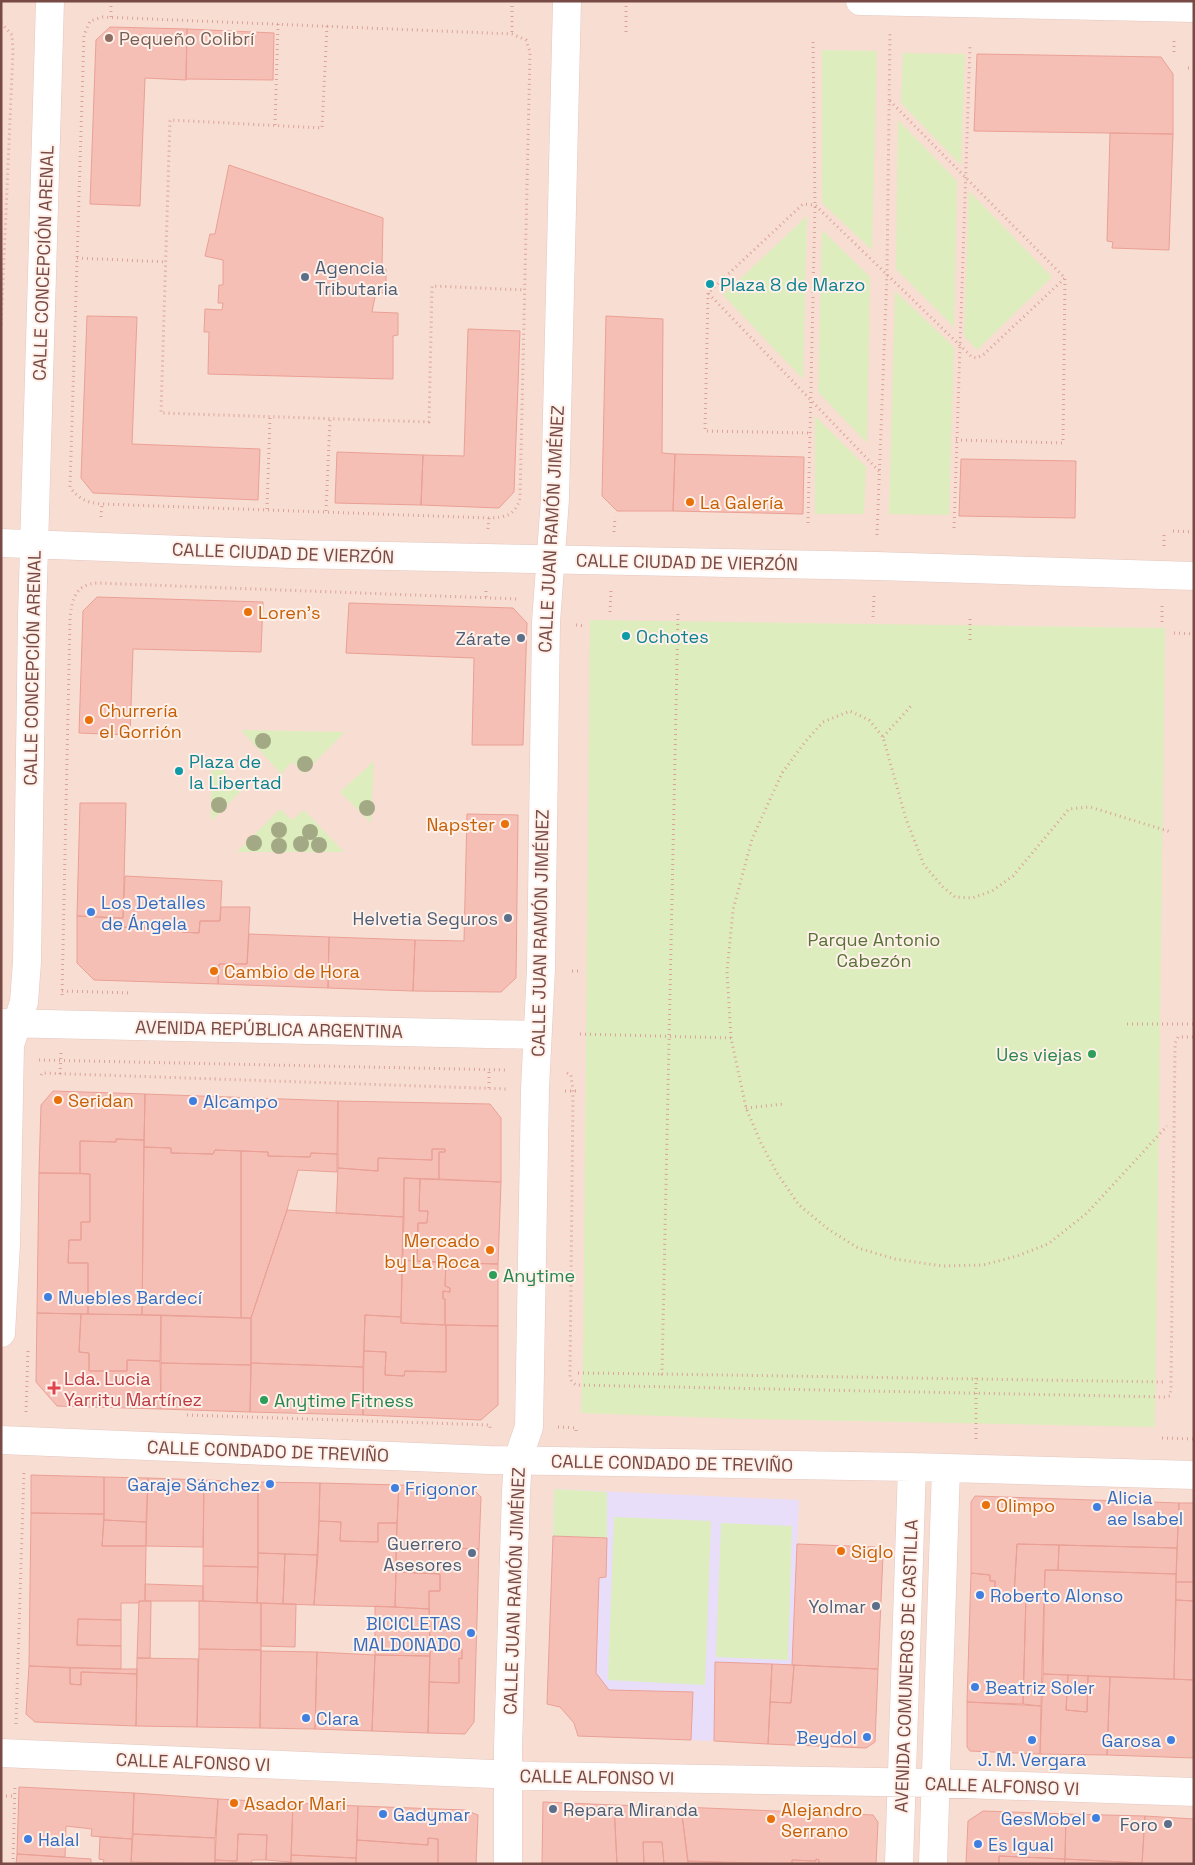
<svg xmlns="http://www.w3.org/2000/svg" width="1195" height="1865" viewBox="0 0 1195 1865" font-family="'Space Grotesk',sans-serif">
<style>
.residential{fill:#f8ddd2}
.education{fill:#e9defa}
.green{fill:#ddedbe}
.building{fill:#f6bfb6;stroke:#eaa095}
.lines{fill:none;stroke-linecap:round;stroke-linejoin:round}
.street-casing{stroke:#e5c7bf;stroke-width:29}
.path{stroke:#dba299;stroke-width:3;stroke-dasharray:1 4;stroke-linecap:butt}
.street{stroke:#fff;stroke-width:28}
.tree{fill:#a3a984}
.education-dot{fill:#8d6e63;stroke:#fff1e9;stroke-width:2}
.service-dot{fill:#5c6f8a;stroke:#fff1e9;stroke-width:2}
.culture-dot{fill:#0f9aa8;stroke:#fff1e9;stroke-width:2}
.food-dot{fill:#e8710a;stroke:#fff1e9;stroke-width:2}
.shop-dot{fill:#3f7fe0;stroke:#fff1e9;stroke-width:2}
.leisure-dot{fill:#2e9e5b;stroke:#fff1e9;stroke-width:2}
.health-dot{fill:#e0444e;stroke:#fff1e9;stroke-width:2}
.labels{text-anchor:middle;dominant-baseline:central;stroke-width:4;stroke-linejoin:round;paint-order:stroke}
.education-label{font-size:18px;fill:#785e54;stroke:#fff1e9;text-anchor:start}
.street-label{font-size:18px;fill:#784a46;stroke:#fff1e9}
.service-label{font-size:18px;fill:#4e5e75;stroke:#fff1e9;text-anchor:end}
.culture-label{font-size:18px;fill:#0d838f;stroke:#fff1e9;text-anchor:start}
.food-label{font-size:18px;fill:#c56008;stroke:#fff1e9;text-anchor:start}
.shop-label{font-size:18px;fill:#366cbe;stroke:#fff1e9;text-anchor:start}
.park-label{font-size:18px;fill:#587337;stroke:#fff1e9}
.leisure-label{font-size:18px;fill:#27864d;stroke:#fff1e9;text-anchor:start}
.health-label{font-size:18px;fill:#be3a42;stroke:#fff1e9;text-anchor:start}
</style>
<rect width="100%" height="100%" fill="#feebe1"/>
<path class="residential" d="M1,1H1194V1864H1Z"/>
<path class="education" d="M554,1489L799,1500L792,1665L714,1741L578,1736L574,1723L560,1707L547,1704Z"/>
<path class="green" d="M822,50L877,51L872,250L822,203Z
M903,53L965,54L961,165L901,103Z
M898,120L957,181L954,327L896,269Z
M969,191L1052,277L977,350L964,336Z
M807,216L803,379L723,295Z
M822,230L870,277L867,443L818,392Z
M895,291L954,347L949,515L889,514Z
M815,416L866,467L864,514H815Z
M590,620L1165,628L1155,1427L746,1419L581,1413L583,1359Z
M241,730L345,732L304,773L292,762L281,774Z
M211,758L242,790L211,821Z
M374,761L371,823L340,792Z
M280,809L292,820L304,810L344,852H237Z
M554,1489L607,1492V1538L553,1536Z
M614,1517L711,1521L705,1685L608,1680Z
M721,1523L792,1526L788,1660L716,1657Z"/>
<path class="building" d="M110,27L187,29L186,80L145,78L140,206L90,204L96,40Z
M187,29L274,33L273,80L186,79Z
M977,54L1161,57L1173,74V134L974,131Z
M1110,133L1173,134L1169,250L1112,248L1113,242L1107,241Z
M229,165L383,218L382,267L386,269V294L376,291L372,312L398,313V335L393,336V379L208,374L209,332H204L205,309L222,310L223,303H218L219,285H223V260L205,256L210,234H215Z
M87,316L137,317L132,444L260,449L258,500L93,493L81,478Z
M606,316L663,319L662,453L675,454L673,511H617L602,496Z
M468,329L520,331L514,492L499,508L421,505L423,455L464,456Z
M337,452L423,455L421,505L335,503Z
M675,454L804,457L803,514L673,511Z
M961,459L1076,461L1075,518L959,516Z
M97,597L263,602L261,652L133,649L130,735L79,733L83,611Z
M349,603L513,608L527,623L523,745H472L474,658L346,653Z
M80,803H126L123,918L77,916Z
M467,814L518,815L516,978L501,992L413,991L415,940L464,941Z
M125,876L222,881L220,921H200L199,933L182,932L181,929L119,927V918H123Z
M221,907H250L247,964H219L218,984L94,980L77,963V916L119,918V927L181,929L182,932L199,933L200,921H220Z
M249,934L329,937L328,988L218,984L219,964H247Z
M329,937L415,940L413,991L328,988Z
M53,1091L145,1094L144,1140L116,1139V1142L80,1141V1173H39L41,1105Z
M145,1094L338,1101L337,1154L311,1153L310,1157L268,1156V1152L215,1150L213,1154L171,1153V1148L144,1147Z
M338,1101L490,1104L501,1118V1182L439,1179V1152H445V1149H432V1160L378,1158V1171L338,1168Z
M116,1139L144,1140L142,1315L88,1314V1263H68L69,1240H81V1222H90V1174L80,1173V1141L116,1142Z
M144,1147L171,1148V1153L213,1154L215,1150L241,1151V1318L142,1315Z
M432,1149H445V1152H439V1179L404,1178V1217L336,1213L338,1168L378,1171V1158L432,1160Z
M241,1151L268,1152V1156L310,1157L311,1153L337,1154V1172L298,1170L287,1210L251,1318H241Z
M39,1173L90,1174V1222H81V1240H69L68,1263H88V1314L37,1313Z
M404,1178L420,1179L419,1211H428L427,1223H418L417,1261L402,1260Z
M420,1179L501,1182L498,1264L417,1261L418,1223H427L428,1211H419Z
M287,1210L404,1217L401,1317L365,1315L363,1367L251,1363V1318Z
M402,1260L446,1263L445,1286L450,1288V1292L443,1291V1299H445V1325L401,1323Z
M446,1263L498,1264V1326L445,1325V1299H443V1291L450,1292V1288L445,1286Z
M37,1313L81,1314L79,1352L89,1353V1371H127V1360L160,1361L161,1409L57,1406L36,1382Z
M81,1314L161,1315L160,1361L127,1360V1371H89V1353L79,1352Z
M161,1315L251,1318V1365L161,1363Z
M365,1315L401,1317V1323L446,1325V1372L405,1371L404,1376L385,1375L386,1352L364,1351Z
M446,1325L498,1326V1405L481,1420L363,1415L364,1351L386,1352L385,1375L404,1376L405,1371L446,1372Z
M161,1363L251,1365L250,1412L161,1409Z
M251,1363L363,1367V1415L250,1412Z
M31,1475L104,1477V1514L31,1513Z
M104,1477L148,1478L146,1522L104,1520Z
M148,1478L204,1480L203,1547L146,1546Z
M204,1480L258,1482V1567L203,1566Z
M258,1482L320,1483L318,1555L258,1553Z
M320,1483L399,1485L397,1523H378V1542L340,1541L341,1522L319,1521Z
M399,1485L470,1486L481,1497L479,1549L396,1546Z
M975,1496L1179,1503L1177,1548L1017,1544L1014,1596H995V1581H990V1575L971,1573V1502Z
M1179,1503H1194V1582H1176Z
M31,1513L104,1514L102,1546H146L145,1601H139L138,1603H121V1620L78,1619L77,1645L121,1646V1669L29,1666Z
M104,1520L146,1522V1546H102Z
M319,1521L341,1522L340,1541L378,1542V1523H397L395,1607L314,1605Z
M553,1536L607,1538L606,1577L599,1578L596,1673L609,1690L693,1692L691,1740L578,1736L574,1723L560,1707L547,1704Z
M797,1544L875,1547L883,1555L878,1669L792,1665Z
M1017,1544L1059,1545L1058,1570H1045L1044,1595L1014,1596Z
M1059,1545L1177,1548L1176,1574L1058,1570Z
M396,1546L479,1549L474,1722L465,1734L428,1733L429,1682L459,1683V1658L462,1659V1649L430,1648L429,1591H440V1574L396,1572Z
M258,1553L285,1554L283,1604L257,1603Z
M285,1554L318,1555L314,1605L283,1604Z
M203,1566L258,1567L257,1603L203,1601Z
M1045,1570L1176,1574L1174,1679L1043,1674Z
M396,1572L440,1574V1591H429V1609L395,1607Z
M971,1573L990,1575V1581H995V1596H1026L1023,1704L967,1702Z
M1176,1582H1194V1601L1176,1600Z
M145,1584L203,1586V1601H145Z
M1044,1595L1041,1706L1023,1704L1026,1596Z
M1176,1600L1194,1601V1680L1174,1679Z
M139,1601H151L150,1658H137Z
M199,1601L261,1603V1650L199,1649Z
M261,1603L296,1604L295,1647L261,1646Z
M375,1606L429,1609L430,1656L375,1655Z
M78,1619L121,1620V1646L77,1645Z
M430,1648L462,1649V1659L459,1658V1683L429,1682Z
M199,1649L261,1650L260,1728L197,1727Z
M261,1651L317,1652L315,1729L260,1728Z
M317,1652L375,1655L372,1731L315,1729Z
M375,1655L430,1656L428,1733L372,1731Z
M137,1658L198,1659L197,1727L136,1726Z
M715,1662L772,1664L768,1744L714,1741Z
M772,1664L794,1665L791,1703L770,1702Z
M794,1665L878,1669L875,1742L866,1748L768,1744L770,1702L791,1703Z
M29,1666L70,1668V1684L81,1685V1672L137,1674L136,1726L35,1722L26,1714Z
M70,1668L121,1669H137V1674L81,1672V1685L70,1684Z
M1043,1674L1068,1675L1066,1710L1087,1712L1088,1676L1110,1677L1107,1755L1040,1754Z
M1068,1675L1088,1676L1087,1712L1066,1710Z
M1110,1677L1194,1680V1758L1107,1755Z
M967,1702L1041,1706L1040,1754L970,1751L967,1747Z
M19,1787L134,1793L132,1839L91,1836L92,1829L66,1826L65,1857L17,1854Z
M134,1793L218,1799L215,1838L133,1834Z
M218,1799L293,1803L291,1862L266,1860L267,1835L238,1834L237,1861L215,1860Z
M543,1802L614,1805L617,1864H542Z
M293,1803L358,1806L356,1858L291,1855Z
M614,1805L681,1807L688,1864H664L662,1842H643L644,1864H617Z
M358,1806L465,1810L478,1815L476,1864H438V1839L428,1838V1845L357,1840Z
M681,1807L873,1815L878,1822L876,1864H819V1860L816,1859V1861L792,1860V1864L688,1861Z
M983,1811L1066,1814L1065,1859L999,1856V1864H966L968,1821Z
M1066,1814L1145,1816L1142,1863L1065,1859Z
M1145,1816L1194,1819V1864H1142Z
M133,1834L215,1838V1864L131,1862Z
M238,1834L267,1835L266,1860H252L251,1864H215V1860L237,1861Z
M100,1837L132,1839L131,1864H103L104,1860L99,1859Z
M428,1838L438,1839V1864H356L357,1840L428,1845Z
M643,1842H662L664,1864H644Z
M17,1854L91,1859V1864H16Z
M291,1855L356,1858V1864H291Z
M999,1856L1065,1859L1064,1864H999Z
M816,1859L819,1860V1864H792V1860L816,1861Z
M1065,1859L1142,1863V1864H1064Z
M688,1861L748,1864H688Z"/>
<g class="lines">
<g class="street-casing">
<path id="street" d="M860,1L1194,8
M1,543L292,554L876,566L1194,576
M1,1023L537,1035
M1,1333L6,1244L10,1045L24,1002L27,962L32,616L50,1
M1,1440L489,1460L912,1467L1194,1475
M1,1753L537,1776L935,1783L1194,1792
M508,1864V1747L516,1492L518,1459L529,1427L535,1089L541,969L546,622L555,499L567,1
M899,1864L912,1467
M933,1864L946,1469"/>
</g>
<path class="path" d="M512,1V34
M626,1V36
M111,17V1
M1,23L12,35L13,51L1,327
M327,26L322,128L170,120L161,413L429,422L432,286L525,290
M1174,52V38
M1188,68H1194
M275,125L278,24
M77,258L167,262
M708,293L705,431L809,433
M956,440L1063,443L1065,278
M879,471L708,293L803,204L815,205L972,357L977,358L984,354L1065,278L889,100
M267,509L270,417
M326,511L330,419
M101,517L102,504
M808,523L815,205L813,40
M954,528L970,46
M488,529L489,518C506,517 515,516 520,498L530,52L526,40L512,34L103,17L90,21L84,35L70,487C78,499 88,503 102,504L489,518
M1173,531L1194,532
M614,532L615,517
M877,535L887,273L890,32
M1164,546V535
M486,597V587
M610,612L611,590
M678,614L662,1374L1164,1382
M873,617L874,596
M1162,622V605
M576,625L585,626
M1174,633L1194,634
M970,640V618
M883,737L911,706
M572,971H581
M62,991L132,993
M62,995L70,618C72,598 76,584 98,583L518,599
M1127,1024H1194
M580,1034L731,1038L746,1108L761,1143L777,1173L799,1205L828,1229L858,1248L895,1259L942,1266L983,1265L1017,1256L1048,1244L1087,1213L1167,1126
M731,1038L727,972L733,910L752,839L782,773L805,742L823,722L850,711L869,720L883,737L906,819L924,865L943,887L955,897L972,898L992,891L1013,876L1069,809L1090,807L1171,832
M39,1060L506,1070
M567,1073L571,1075L573,1091L570,1378L572,1382L576,1385L1164,1397L1170,1396L1171,1389L1175,1043L1178,1037H1194
M60,1074L61,1053
M41,1075L42,1073L506,1089
M489,1088V1068
M565,1091H579
M746,1108L784,1104
M578,1373L662,1374
M26,1412L28,1348
M187,1415L490,1425V1431
M558,1427L576,1428V1432
M1162,1438L1194,1439
M976,1439V1378
M16,1724L24,1471
M1,1796H15
M13,1864L15,1784"/>
<use href="#street" class="street"/>
</g>
<g class="tree">
<circle cx="263" cy="741" r="8"/>
<circle cx="305" cy="764" r="8"/>
<circle cx="219" cy="805" r="8"/>
<circle cx="367" cy="808" r="8"/>
<circle cx="279" cy="830" r="8"/>
<circle cx="310" cy="832" r="8"/>
<circle cx="254" cy="843" r="8"/>
<circle cx="301" cy="844" r="8"/>
<circle cx="319" cy="845" r="8"/>
<circle cx="279" cy="846" r="8"/>
</g>
<circle class="education-dot" cx="109" cy="38" r="5"/>
<g class="service-dot">
<circle cx="305" cy="277" r="5"/>
<circle cx="521" cy="638" r="5"/>
<circle cx="508" cy="918" r="5"/>
<circle cx="472" cy="1553" r="5"/>
<circle cx="876" cy="1606" r="5"/>
<circle cx="553" cy="1809" r="5"/>
<circle cx="1168" cy="1824" r="5"/>
</g>
<g class="culture-dot">
<circle cx="710" cy="284" r="5"/>
<circle cx="626" cy="636" r="5"/>
<circle cx="179" cy="771" r="5"/>
</g>
<g class="food-dot">
<circle cx="690" cy="502" r="5"/>
<circle cx="248" cy="612" r="5"/>
<circle cx="89" cy="720" r="5"/>
<circle cx="505" cy="824" r="5"/>
<circle cx="214" cy="971" r="5"/>
<circle cx="58" cy="1100" r="5"/>
<circle cx="490" cy="1250" r="5"/>
<circle cx="986" cy="1505" r="5"/>
<circle cx="841" cy="1551" r="5"/>
<circle cx="234" cy="1803" r="5"/>
<circle cx="771" cy="1819" r="5"/>
</g>
<g class="shop-dot">
<circle cx="91" cy="912" r="5"/>
<circle cx="193" cy="1101" r="5"/>
<circle cx="48" cy="1297" r="5"/>
<circle cx="270" cy="1484" r="5"/>
<circle cx="395" cy="1488" r="5"/>
<circle cx="1097" cy="1507" r="5"/>
<circle cx="980" cy="1595" r="5"/>
<circle cx="471" cy="1633" r="5"/>
<circle cx="975" cy="1687" r="5"/>
<circle cx="306" cy="1718" r="5"/>
<circle cx="867" cy="1737" r="5"/>
<circle cx="1032" cy="1740" r="5"/>
<circle cx="1171" cy="1740" r="5"/>
<circle cx="383" cy="1814" r="5"/>
<circle cx="1096" cy="1818" r="5"/>
<circle cx="28" cy="1839" r="5"/>
<circle cx="978" cy="1844" r="5"/>
</g>
<g class="leisure-dot">
<circle cx="1092" cy="1054" r="5"/>
<circle cx="493" cy="1275" r="5"/>
<circle cx="264" cy="1400" r="5"/>
</g>
<path class="health-dot" d="M51.5 1380.5h5v5h5v5h-5v5h-5v-5h-5v-5h5z"/>
<g class="labels">
<g class="education-label">
<text x="119" y="38">Pequeño Colibrí</text>
</g>
<g class="street-label">
<text transform="translate(43 263) rotate(-88)">CALLE CONCEPCIÓN ARENAL</text>
<text transform="translate(551 529) rotate(-87)">CALLE JUAN RAMÓN JIMÉNEZ</text>
<text transform="translate(283 553) rotate(2)">CALLE CIUDAD DE VIERZÓN</text>
<text transform="translate(687 562) rotate(1)">CALLE CIUDAD DE VIERZÓN</text>
<text transform="translate(32 668) rotate(-89)">CALLE CONCEPCIÓN ARENAL</text>
<text transform="translate(540 933) rotate(-89)">CALLE JUAN RAMÓN JIMÉNEZ</text>
<text transform="translate(269 1029) rotate(1)">AVENIDA REPÚBLICA ARGENTINA</text>
<text transform="translate(268 1451) rotate(2)">CALLE CONDADO DE TREVIÑO</text>
<text transform="translate(672 1463) rotate(1)">CALLE CONDADO DE TREVIÑO</text>
<text transform="translate(514 1591) rotate(-88)">CALLE JUAN RAMÓN JIMÉNEZ</text>
<text transform="translate(906 1666) rotate(-88)">AVENIDA COMUNEROS DE CASTILLA</text>
<text transform="translate(193 1762) rotate(2)">CALLE ALFONSO VI</text>
<text transform="translate(597 1777) rotate(1)">CALLE ALFONSO VI</text>
<text transform="translate(1002 1786) rotate(2)">CALLE ALFONSO VI</text>
</g>
<g class="service-label">
<text x="315" y="267" text-anchor="start">Agencia<tspan x="315" dy="21">Tributaria</tspan></text>
<text x="511" y="638">Zárate</text>
<text x="498" y="918">Helvetia Seguros</text>
<text x="462" y="1543">Guerrero<tspan x="462" dy="21">Asesores</tspan></text>
<text x="866" y="1606">Yolmar</text>
<text x="563" y="1809" text-anchor="start">Repara Miranda</text>
<text x="1158" y="1824">Foro</text>
</g>
<g class="culture-label">
<text x="720" y="284">Plaza 8 de Marzo</text>
<text x="636" y="636">Ochotes</text>
<text x="189" y="761">Plaza de<tspan x="189" dy="21">la Libertad</tspan></text>
</g>
<g class="food-label">
<text x="700" y="502">La Galería</text>
<text x="258" y="612">Loren's</text>
<text x="99" y="710">Churrería<tspan x="99" dy="21">el Gorrión</tspan></text>
<text x="495" y="824" text-anchor="end">Napster</text>
<text x="224" y="971">Cambio de Hora</text>
<text x="68" y="1100">Seridan</text>
<text x="480" y="1240" text-anchor="end">Mercado<tspan x="480" dy="21">by La Roca</tspan></text>
<text x="996" y="1505">Olimpo</text>
<text x="851" y="1551">Siglo</text>
<text x="244" y="1803">Asador Mari</text>
<text x="781" y="1809">Alejandro<tspan x="781" dy="21">Serrano</tspan></text>
</g>
<g class="shop-label">
<text x="101" y="902">Los Detalles<tspan x="101" dy="21">de Ángela</tspan></text>
<text x="203" y="1101">Alcampo</text>
<text x="58" y="1297">Muebles Bardecí</text>
<text x="260" y="1484" text-anchor="end">Garaje Sánchez</text>
<text x="405" y="1488">Frigonor</text>
<text x="1107" y="1497">Alicia<tspan x="1107" dy="21">ae Isabel</tspan></text>
<text x="990" y="1595">Roberto Alonso</text>
<text x="461" y="1623" text-anchor="end">BICICLETAS<tspan x="461" dy="21">MALDONADO</tspan></text>
<text x="985" y="1687">Beatriz Soler</text>
<text x="316" y="1718">Clara</text>
<text x="857" y="1737" text-anchor="end">Beydol</text>
<text x="1161" y="1740" text-anchor="end">Garosa</text>
<text x="1032" y="1759" text-anchor="middle">J. M. Vergara</text>
<text x="393" y="1814">Gadymar</text>
<text x="1086" y="1818" text-anchor="end">GesMobel</text>
<text x="38" y="1839">Halal</text>
<text x="988" y="1844">Es Igual</text>
</g>
<g class="park-label">
<text x="874" y="939">Parque Antonio<tspan x="874" dy="21">Cabezón</tspan></text>
</g>
<g class="leisure-label">
<text x="1082" y="1054" text-anchor="end">Ues viejas</text>
<text x="503" y="1275">Anytime</text>
<text x="274" y="1400">Anytime Fitness</text>
</g>
<g class="health-label">
<text x="64" y="1378">Lda. Lucia<tspan x="64" dy="21">Yarritu Martínez</tspan></text>
</g>
</g>
<rect width="1195" height="1865" fill="none" stroke="#784a46" stroke-width="5"/>
</svg>
